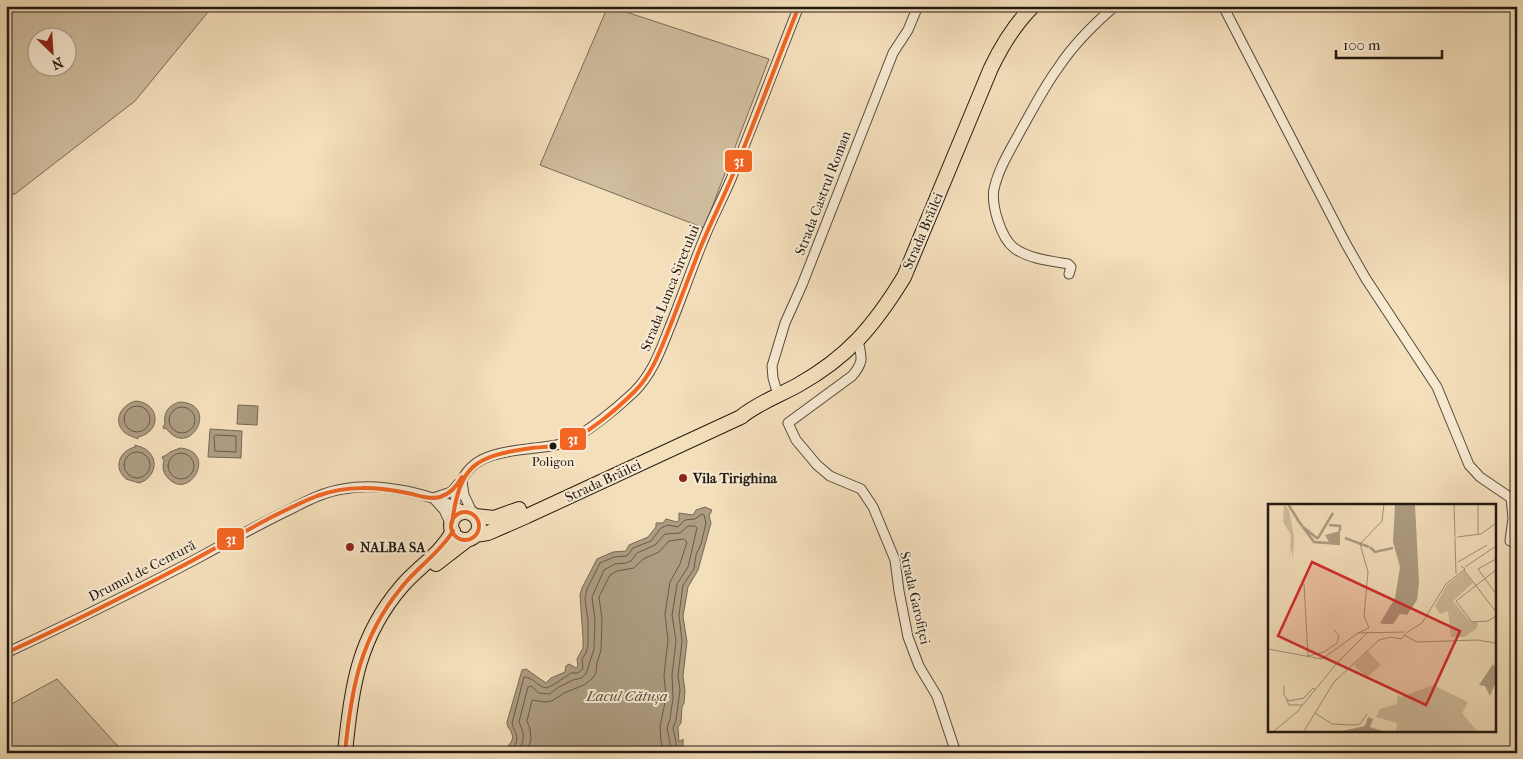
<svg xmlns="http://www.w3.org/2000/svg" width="1523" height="759" viewBox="0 0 1523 759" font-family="'IM FELL French Canon',serif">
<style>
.green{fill:#d0bd9e;stroke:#796b58;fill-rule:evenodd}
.water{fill:#ad9c81;stroke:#756854}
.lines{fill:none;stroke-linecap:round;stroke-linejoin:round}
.shore{stroke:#685a49;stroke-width:1}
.minor-casing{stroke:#564a3c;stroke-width:11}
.highway-casing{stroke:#221911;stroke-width:16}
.minor{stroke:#f8ead3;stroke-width:9}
.highway{stroke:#f4dfbb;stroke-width:14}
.bus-1-casing{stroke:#f8ead3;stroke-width:8}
.bus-1{stroke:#f26522;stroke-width:4}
.bus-dot{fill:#221911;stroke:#f8ead3;stroke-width:2}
.poi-dot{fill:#8f2418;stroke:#f8ead3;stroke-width:2}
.labels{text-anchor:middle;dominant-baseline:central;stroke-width:4;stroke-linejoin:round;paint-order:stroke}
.bus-label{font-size:13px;fill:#221911;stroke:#f8ead3}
.street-label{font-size:14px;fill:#221911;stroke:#f8ead3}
.poi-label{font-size:14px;font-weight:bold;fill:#221911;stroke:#f8ead3;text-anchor:start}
.water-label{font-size:15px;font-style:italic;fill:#5a4d3e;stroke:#f8ead3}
.inset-river{fill:none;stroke:#ad9c81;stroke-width:2.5}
.inset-road{fill:none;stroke:#a09077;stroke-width:1}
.view{fill:#d62828;fill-opacity:0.15;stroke:#d62828;stroke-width:2.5}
.inset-edge{fill:none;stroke:#221911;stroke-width:2.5}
.line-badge{stroke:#f8ead3;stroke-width:2}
.badge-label{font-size:14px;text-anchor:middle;font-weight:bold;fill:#fff}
</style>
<rect width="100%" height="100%" fill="#f4dfbb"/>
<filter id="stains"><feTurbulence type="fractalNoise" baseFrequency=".004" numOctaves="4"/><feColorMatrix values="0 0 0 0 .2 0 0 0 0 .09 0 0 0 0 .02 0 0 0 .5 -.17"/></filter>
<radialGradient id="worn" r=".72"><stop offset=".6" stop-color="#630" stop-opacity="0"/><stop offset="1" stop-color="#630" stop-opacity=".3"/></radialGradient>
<path class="green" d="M6,6H213L135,101L15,194L6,195ZM38,38H68V68H38Z
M608,6L769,59L704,228L540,165Z
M57,679L124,753H6V707Z"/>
<path class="water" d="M136,401C160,403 162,432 138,437V439C135,437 128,436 124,432C112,420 122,404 136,401Z
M180,402C221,404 189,461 166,428L164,429L163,426L165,425C163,413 168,405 180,402Z
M238,405L258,406L257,425L237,424Z
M210,429L242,431L241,458L208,457Z
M135,445C138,446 145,448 148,451C160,462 153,479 139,483L126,479C113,468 119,451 135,447Z
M180,448C218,451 190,502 168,478C163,473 162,467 164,460L162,458L163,456H165L170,452Z
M705,507L712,510L709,516L711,523L698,570L688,587L683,616L687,642L683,676L685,691L684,703L682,707L681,723L678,727L679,742L683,739V753H504C506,747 515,741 512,734C510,728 507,728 507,722L522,670L526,669L546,683L551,678L565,672L566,666L569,664L576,668L578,666L577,659L583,648V638L580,595L582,588L597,559L613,552L626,551L629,545L648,537L656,527V523H663L666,519L677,522L679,520V513L693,515L696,510Z"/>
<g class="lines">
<path class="shore" d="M124 419a13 13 0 1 1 26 0a13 13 0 1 1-26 0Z
M169 420a13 13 0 1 1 26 0a13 13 0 1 1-26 0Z
M216,435L236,436V452L215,451L214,437Z
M124 465a13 13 0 1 1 26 0a13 13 0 1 1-26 0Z
M168 466a13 13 0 1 1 26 0a13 13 0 1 1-26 0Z
M509,753C522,739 516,737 512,723L524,677C534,677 537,687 547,688C550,687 569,675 571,673H578L583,669L582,659L586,653L588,645V620L585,599L587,589L600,563L614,557L627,556L633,548L651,541L661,528L668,525L678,527L685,520L695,519L702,514L704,515L706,523L701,544L696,555L694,569L683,585L679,615L682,641L678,676L680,690L676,720L673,728L678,753
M517,753C525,742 525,734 519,722L528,687L531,686L539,693L549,694L559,687L573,680L581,678L586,674L594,649L595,620L592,597L604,570L615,564L626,563L631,561L637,553L655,545L665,534L680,533L688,526H695L697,528L688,567L677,584L672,615L676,641L672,675L673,698L670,719L667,728L672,753
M527,753L531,739L530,729L527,721L532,700L545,702L552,701L564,693L584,685L592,679L596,673L597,663L601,650L602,619L599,597L610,575L617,571L634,568L643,559L659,552L669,541L684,539L687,542L680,564L670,582L665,614L668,640L664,675L666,697L660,727L661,742L664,753"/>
<g class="minor-casing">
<path id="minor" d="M1223,6L1346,244L1366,279L1437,387L1469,465L1480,477L1511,498L1513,518L1510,541
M1069,274L1071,267L1068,264C1051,261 1029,259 1014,248C1001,238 991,205 994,189C999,167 1011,149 1021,130C1033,109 1044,87 1058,68C1073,45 1094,24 1115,6
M858,341C862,358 864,362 852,376L788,423L796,440L817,465L830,476L861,489L873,507L895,560L899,591L908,637L919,666L937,696L956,753
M778,395L773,378L772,366L785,323L802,285L893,53L908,30L918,6
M462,482L464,495L473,514
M433,498L451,492L458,484
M435,500L444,510L451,525
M452,523C457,468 472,455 527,449C539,447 552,447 564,443C586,434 617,408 634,392C652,374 660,352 669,329C681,300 691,270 703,241C711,220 722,200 731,179C754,122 776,64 799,6
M6,653C72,622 136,591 200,557C229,541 258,525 287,511C305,502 323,492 343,489C382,481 434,495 468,513"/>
</g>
<g class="highway-casing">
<path id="highway" d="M451 526a14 14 0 1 1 28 0a14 14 0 1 1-28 0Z
M475,516L494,518L519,509
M475,535L488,533L527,516L741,417C758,403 778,396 798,385C848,357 874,326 904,277L991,68C1002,45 1015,24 1033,6
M436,564L467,540
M345,753C351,689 358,637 402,586C418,567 441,554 453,531"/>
</g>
<use href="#minor" class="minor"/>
<use href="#highway" class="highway"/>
<g class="bus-1-casing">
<path id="bus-1" d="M451 526a14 14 0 1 1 28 0a14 14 0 1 1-28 0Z
M452,523C460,464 475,456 532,448C542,447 552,447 562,444C586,436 617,409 635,391C652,374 660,351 669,329C679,303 689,277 699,251C709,226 721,203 731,179C755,122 776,64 799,6
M6,653C67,625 127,595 186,564C230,541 272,514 317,496C347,485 377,487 407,493C418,495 429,500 440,497C450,494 457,486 462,477
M345,753C351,690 360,638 401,588C417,567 439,554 453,531"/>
</g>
<use href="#bus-1" class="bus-1"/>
</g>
<circle class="bus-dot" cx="553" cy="446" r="4.5"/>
<g class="poi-dot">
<circle cx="683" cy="478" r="5"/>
<circle cx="350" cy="547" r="5"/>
</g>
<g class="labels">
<g class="bus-label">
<text x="553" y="461">Poligon</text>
</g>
<g class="street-label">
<text transform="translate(823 193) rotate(-69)">Strada Castrul Roman</text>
<text transform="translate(923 231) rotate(-67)">Strada Brăilei</text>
<text transform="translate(670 288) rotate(-68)">Strada Lunca Siretului</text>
<text transform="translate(603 481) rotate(-25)">Strada Brăilei</text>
<text transform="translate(142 571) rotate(-27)">Drumul de Centură</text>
<text transform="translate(915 598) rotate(77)">Strada Garofiței</text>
</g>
<g class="poi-label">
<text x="693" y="478">Vila Tirighina</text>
<text x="360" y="547">NALBA SA</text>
</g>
<g class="water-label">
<text x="627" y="696">Lacul Cătușa</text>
</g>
</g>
<g transform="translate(1268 504)">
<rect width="228" height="228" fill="#f4dfbb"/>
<path d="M16,0L21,6L26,33L25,55L23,43L21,61L23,31L15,18ZM196,67L205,79L185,97L201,116L210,119L208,125L196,133H183L180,107L172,110L167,102L179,81ZM100,147L113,161L99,173L86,161ZM165,181L200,198L194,209L209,227H128L129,219L108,213L112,205L129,200L130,190L133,193Z" fill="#d0bd9e"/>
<path d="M127,0H147L151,79L149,96L139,111L132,110L125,120H115L112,119L127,94L132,63L125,38ZM72,27V40L67,41L59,37L55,38H53L50,37L54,38L58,37L61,38L57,31ZM225,160L227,163V180L222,192L217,182L211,181ZM100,213L105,215L102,223L115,227H74L97,222Z" fill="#ad9c81"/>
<path class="inset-river" d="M20,0L30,16M29,15L46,38L72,40M61,21L72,22V27M35,23L50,35M50,34L65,9M77,34L101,43M102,43L107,48L125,44"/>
<path class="inset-road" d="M186,0L187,33M210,0V30M189,33L213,30L228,19M187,34L188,70M228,55L210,65L228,90M190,58L219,41M197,63L228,42M196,66L228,108M228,66L188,97L204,118L220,117L228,112M36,80L40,152L56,148L69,139L71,132L66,126M90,129L101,124L96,112L100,68L92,40L114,17L116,0M138,129L154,119L178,80L197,65L193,62M136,131L149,138L209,136L228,139M0,145L54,155L90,129L136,128M16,182V191L21,197L36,194L45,184L47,186M18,195L21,201H34M47,209L64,220L85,221L92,220L99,210M6,227L29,208L69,159L100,128M36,227L66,178L111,136L123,133L133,135L138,130"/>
<path class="view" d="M44,58L192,127L158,201L10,132Z"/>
<rect width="228" height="228" class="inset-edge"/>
</g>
<g class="line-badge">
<rect x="724" y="149" width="29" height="24" rx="5" fill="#f26522"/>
<rect x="559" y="427" width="28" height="24" rx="5" fill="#f26522"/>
<rect x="216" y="527" width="29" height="24" rx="5" fill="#f26522"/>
</g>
<g class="badge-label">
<text x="739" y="166">31</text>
<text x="573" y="444">31</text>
<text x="231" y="544">31</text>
</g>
<rect width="1523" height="759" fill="none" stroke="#f4dfbb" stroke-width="25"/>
<rect x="8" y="8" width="1508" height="744" fill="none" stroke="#221911" stroke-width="2.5"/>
<rect x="12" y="12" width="1498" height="734" fill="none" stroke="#221911"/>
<g transform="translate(52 52) rotate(155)"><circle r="24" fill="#f8ead3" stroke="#a29685"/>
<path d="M0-4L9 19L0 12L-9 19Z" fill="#8f2418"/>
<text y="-8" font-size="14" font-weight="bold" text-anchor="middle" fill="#221911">N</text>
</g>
<path d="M1336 50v8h106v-8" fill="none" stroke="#221911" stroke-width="2.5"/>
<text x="1343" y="50" font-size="15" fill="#221911" stroke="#f8ead3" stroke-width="4" paint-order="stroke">100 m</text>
<rect width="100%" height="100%" filter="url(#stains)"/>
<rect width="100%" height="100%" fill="url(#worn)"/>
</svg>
